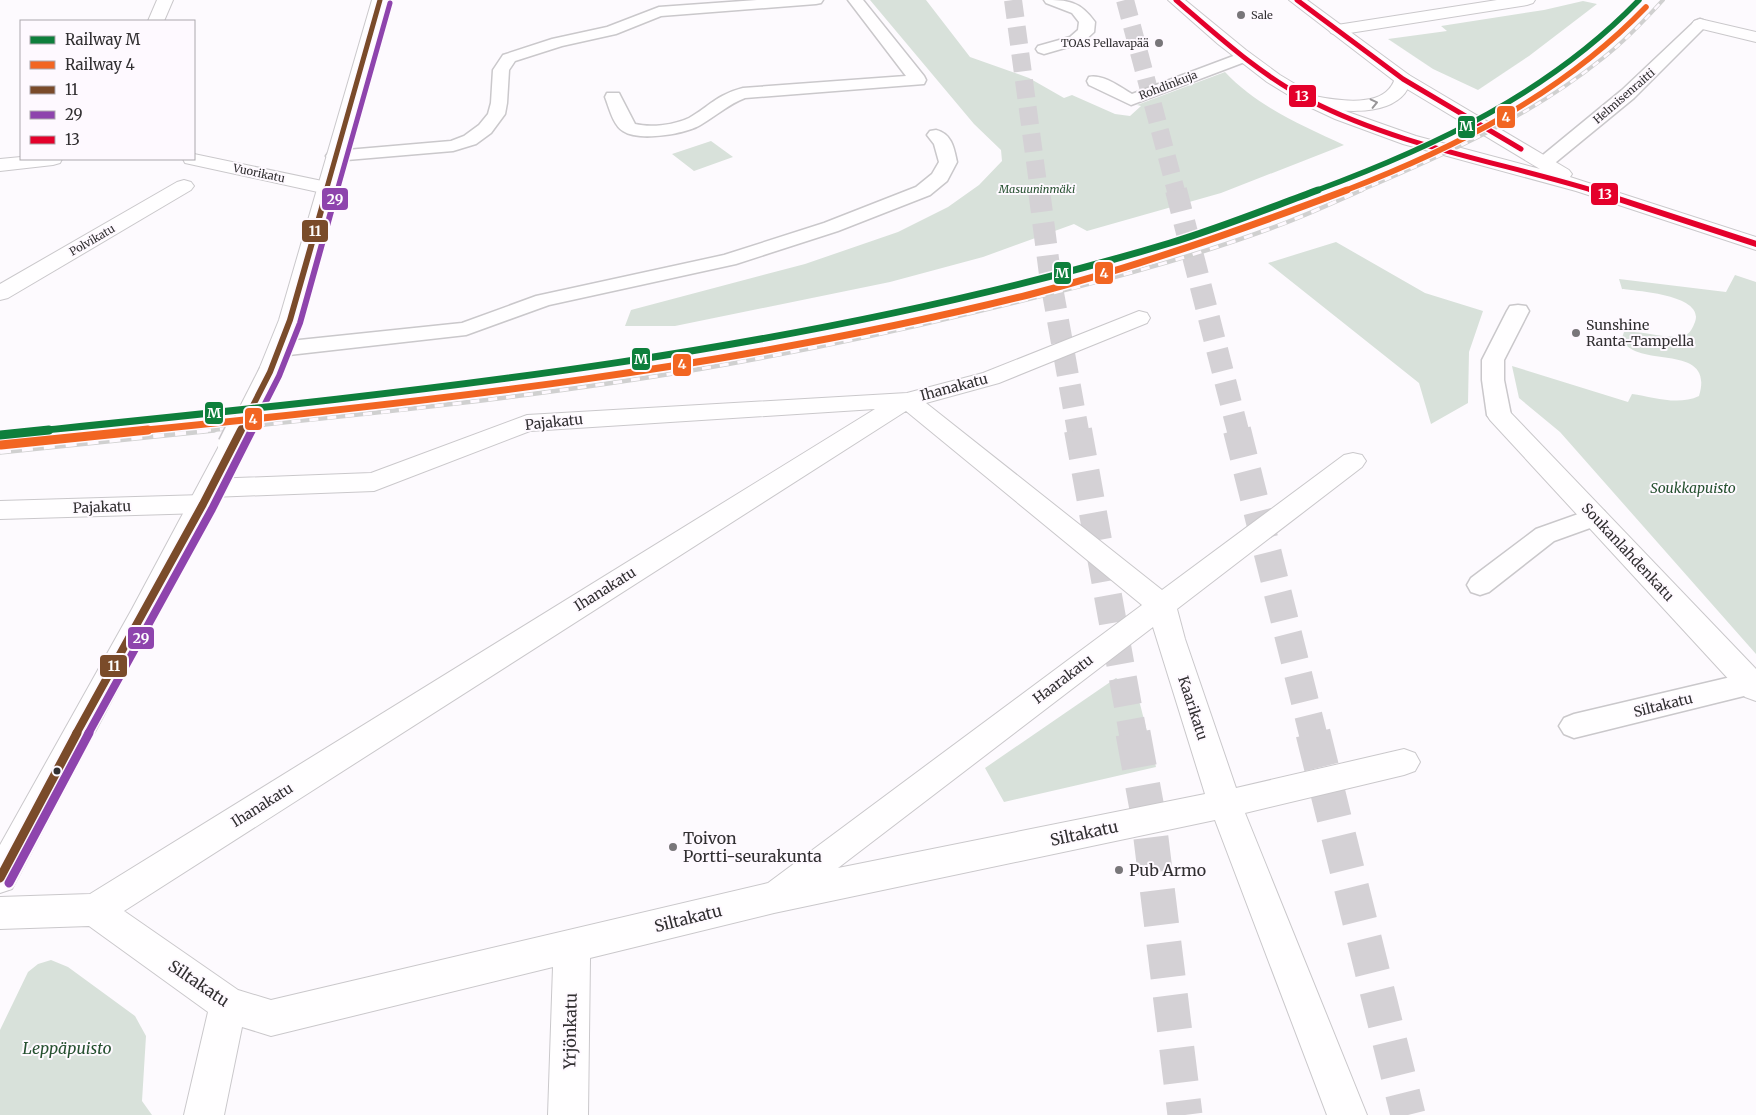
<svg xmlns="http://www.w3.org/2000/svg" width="1756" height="1115" viewBox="0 0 1756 1115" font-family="Merriweather,serif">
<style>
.green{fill:#d8e1da}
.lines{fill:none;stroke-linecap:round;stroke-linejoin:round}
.trunk-tunnel-far3{stroke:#d4d1d5;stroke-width:18;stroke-dasharray:18 9;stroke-linecap:butt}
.trunk-tunnel-far2{stroke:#d4d1d5;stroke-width:22;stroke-dasharray:22 11;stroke-linecap:butt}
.trunk-tunnel-far1{stroke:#d4d1d5;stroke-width:28;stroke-dasharray:28 14;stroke-linecap:butt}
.trunk-tunnel{stroke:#d4d1d5;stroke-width:35;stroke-dasharray:35 18;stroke-linecap:butt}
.service-casing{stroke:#cac8cb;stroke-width:3}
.minor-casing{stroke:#cac8cb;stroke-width:2}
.tertiary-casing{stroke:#cac8cb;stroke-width:2}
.secondary-casing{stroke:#cac8cb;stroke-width:2}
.service{fill:#fffeff;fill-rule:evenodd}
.minor{fill:#fffeff;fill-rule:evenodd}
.tertiary{fill:#fffeff;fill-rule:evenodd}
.secondary{fill:#fffeff;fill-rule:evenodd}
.rail-far2-casing{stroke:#d0d0d0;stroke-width:4}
.rail-far1-casing{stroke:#d0d0d0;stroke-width:4.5}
.rail-casing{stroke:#d0d0d0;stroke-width:5.5}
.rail-far2{stroke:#fef9ff;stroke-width:2.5;stroke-dasharray:7;stroke-linecap:butt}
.rail-far1{stroke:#fef9ff;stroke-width:3;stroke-dasharray:9;stroke-linecap:butt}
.rail{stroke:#fef9ff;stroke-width:4;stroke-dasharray:11;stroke-linecap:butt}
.secondary-bridge-far1-casing{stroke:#cac8cb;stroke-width:24;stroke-linecap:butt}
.secondary-bridge-casing{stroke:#cac8cb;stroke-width:31;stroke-linecap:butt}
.secondary-bridge-far1{stroke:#fffeff;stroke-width:22}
.secondary-bridge{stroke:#fffeff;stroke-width:28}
.bus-1-far3-casing{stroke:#fef9ff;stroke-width:8}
.bus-1-far2-casing{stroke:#fef9ff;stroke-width:9}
.bus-1-far1-casing{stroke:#fef9ff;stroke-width:11}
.bus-1-casing{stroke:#fef9ff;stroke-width:13}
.bus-2-far3-casing{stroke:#fef9ff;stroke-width:8}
.bus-2-far2-casing{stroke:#fef9ff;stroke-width:9}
.bus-2-far1-casing{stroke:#fef9ff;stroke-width:11}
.bus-2-casing{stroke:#fef9ff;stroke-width:13}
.bus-3-far1-casing{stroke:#fef9ff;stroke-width:8}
.bus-3-casing{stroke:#fef9ff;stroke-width:9}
.bus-1-far3{stroke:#7a4b2a;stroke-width:5}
.bus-1-far2{stroke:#7a4b2a;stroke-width:6}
.bus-1-far1{stroke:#7a4b2a;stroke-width:8}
.bus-1{stroke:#7a4b2a;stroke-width:9}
.bus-2-far3{stroke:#8e44ad;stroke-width:5}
.bus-2-far2{stroke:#8e44ad;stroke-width:6}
.bus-2-far1{stroke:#8e44ad;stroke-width:8}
.bus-2{stroke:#8e44ad;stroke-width:9}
.bus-3-far1{stroke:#e4002b;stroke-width:5}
.bus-3{stroke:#e4002b;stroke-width:6}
.rail-1-far2-casing{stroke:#fef9ff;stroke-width:8}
.rail-1-far1-casing{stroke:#fef9ff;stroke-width:10}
.rail-1-casing{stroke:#fef9ff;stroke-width:12}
.rail-2-far2-casing{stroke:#fef9ff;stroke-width:8}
.rail-2-far1-casing{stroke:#fef9ff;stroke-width:10}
.rail-2-casing{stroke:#fef9ff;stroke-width:12}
.rail-1-far2{stroke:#0e7f3c;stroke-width:5.5}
.rail-1-far1{stroke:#0e7f3c;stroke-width:7}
.rail-1{stroke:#0e7f3c;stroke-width:9}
.rail-2-far2{stroke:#f26522;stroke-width:5.5}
.rail-2-far1{stroke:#f26522;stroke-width:7}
.rail-2{stroke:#f26522;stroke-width:9}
.oneway{stroke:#989698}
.poi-dot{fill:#787679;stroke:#fef9ff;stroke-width:2}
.bus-dot{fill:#312f31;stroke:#fef9ff;stroke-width:2}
.labels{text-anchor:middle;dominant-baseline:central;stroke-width:4;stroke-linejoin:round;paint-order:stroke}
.far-poi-label{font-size:11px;fill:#312f31;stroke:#fef9ff;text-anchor:start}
.far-street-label{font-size:11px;fill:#312f31;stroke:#fef9ff}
.far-park-label{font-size:11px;font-style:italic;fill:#25502f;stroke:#fef9ff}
.poi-label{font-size:14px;fill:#312f31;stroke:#fef9ff;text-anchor:start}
.street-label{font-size:14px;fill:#312f31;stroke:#fef9ff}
.park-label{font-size:14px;font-style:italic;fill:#25502f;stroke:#fef9ff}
.near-street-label{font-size:16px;fill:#312f31;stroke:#fef9ff}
.near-poi-label{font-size:16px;fill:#312f31;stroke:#fef9ff;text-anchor:start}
.near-park-label{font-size:16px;font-style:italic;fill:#25502f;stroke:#fef9ff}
.line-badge{stroke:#fef9ff;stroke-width:2}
.badge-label{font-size:14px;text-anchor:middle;font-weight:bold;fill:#fff}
</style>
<rect width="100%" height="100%" fill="#fdfafe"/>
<path class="green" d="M870,0H926L970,57L1029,78L1064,98L1072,95L1115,114L1130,116L1141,106L1137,105L1225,72C1258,107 1301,125 1344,145L1221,193L1087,231L1074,224L983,257L890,282L675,326H625L631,310L805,264L898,232L948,207L979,185L1002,161L1001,150L974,124Z
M1583,1L1597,4L1529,56L1478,90L1433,69L1388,39L1447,31L1441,26L1544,10Z
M711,141L733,157L694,171L672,154Z
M1336,242L1425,293L1483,311L1469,352L1468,403L1431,424L1419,383L1268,263Z
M1735,275L1756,282V654L1560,432L1519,398L1512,366L1628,402L1632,394C1653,397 1678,406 1699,396C1716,340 1633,371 1622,338L1624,332C1642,330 1671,341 1686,335C1691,332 1693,327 1695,322C1705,295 1637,291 1622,289L1619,279L1726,292Z
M1116,678L1131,687L1140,704L1156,767L1004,802L985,768Z
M51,960L68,967L135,1016L146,1036L142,1101L152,1115H0V1030L28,972L38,964Z"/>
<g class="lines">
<path class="trunk-tunnel-far3" d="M1013,0L1039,191
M1125,0L1176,191"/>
<path class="trunk-tunnel-far2" d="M1039,190L1051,282L1078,431
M1176,190L1238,431"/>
<path class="trunk-tunnel-far1" d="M1078,430L1133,734
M1237,430L1313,734"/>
<path class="trunk-tunnel" d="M1133,733L1148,814L1185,1115
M1313,733L1408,1115"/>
<g class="service-casing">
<path id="service" d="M757,0H823L821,3L816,4L661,16L616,34L562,46L515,61L509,70L507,103L505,114L491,133L476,144L453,151L335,161L329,160L326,156L329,152L335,151L451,141L464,136L479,125L488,114L491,103L493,70L503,55L552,39L607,27L659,7Z
M848,0H863L924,76L926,80L924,84L745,98C729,104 717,115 702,124C687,134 639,142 623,131C613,125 609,107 605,97L607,93H619L621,97L635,124C651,128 674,125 689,118C710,106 716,95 743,88L906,76Z
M1044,0C1068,0 1080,1 1095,22L1094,32L1082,43L1044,54L1038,52L1036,49L1038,46L1070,37L1078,30L1079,22L1072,13L1046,3Z
M1700,19L1705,21L1708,24L1634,98L1550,167L1544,168L1538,167L1535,163L1538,159L1622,90L1695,21Z
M1244,52L1250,54L1252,57L1250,60L1131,105L1089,85L1087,81L1089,77C1103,74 1120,87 1132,94Z
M936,130C952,134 954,148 957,162L947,181L930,195L838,231L736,264L549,305L466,335L280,356L272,354L269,349L272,344L280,342L462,323L536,296L724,255L824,223L916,187L932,174L939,162L934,144L927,135L930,131Z
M1518,305L1526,306L1529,311L1504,360V380L1511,415L1507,420L1499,422L1491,420L1487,415L1482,380V360L1507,311L1510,306Z
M1595,508L1604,511L1608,517L1604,523L1554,541L1489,592L1480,595L1471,592L1467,585L1471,578L1536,529Z
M1752,672L1756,673V693L1752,694L1574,738L1564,734L1559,726L1564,718L1574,714Z"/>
</g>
<g class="minor-casing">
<path id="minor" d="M157,0H173L164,21H148Z
M1497,0H1535L1533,3L1527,5L1337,35L1331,33L1329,30L1331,27L1337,25Z
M1700,19L1756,32V42L1694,27L1692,24L1694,21Z
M1403,74L1409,75L1412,79C1410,84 1408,89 1405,93C1384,119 1331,111 1303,104L1300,100L1303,96L1309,95C1330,99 1373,108 1389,89C1393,85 1394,80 1397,75Z
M194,154L327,182L334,184L337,188L334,192L327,194L185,163L183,159H194Z
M21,157V159H62L60,163L53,165L0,171V159Z
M184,180L191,182L194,186L191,190L8,298L0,300V284L177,182Z
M1139,311L1147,313L1150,318L1147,323L999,383L926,403L1162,590L1344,455L1353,453L1362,455L1366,461L1362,467L1177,609L1185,639L1236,788L1404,749L1415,753L1420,762L1415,771L1404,775L1245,813L1367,1115H1327L1215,820L774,913L590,958L588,1115H548L553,967L271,1036L242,1027L224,1115H184L208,1012L89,926L0,929V897L90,894L875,409L530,431L374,491L211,497L202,494L198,488L202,482L211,479L371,473L527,415L907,393L983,373ZM906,411L1142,605L768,883L271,1000L238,990L124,911ZM1153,627L1205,794L838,868Z
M1499,407L1508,410L1756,669V701L1745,697L1490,420L1487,415L1490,410Z
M203,495L212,498L216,504L212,510L203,513L0,519V501Z"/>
</g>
<g class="tertiary-casing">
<path id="tertiary" d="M1168,0H1185L1246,50L1280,75L1315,96L1348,112L1416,136L1540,169L1397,83L1289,0H1307L1409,75L1569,170L1572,174L1570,177L1756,237V250L1576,191L1403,144L1335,119L1303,104L1267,82L1218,44Z"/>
</g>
<g class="secondary-casing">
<path id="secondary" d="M372,0H388L301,320L278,377L270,379L262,377L258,372L279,320Z
M232,438L241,440L245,446L217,501L12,889L0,893V845L132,609L219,446L223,440Z"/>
</g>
<use href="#service" class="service"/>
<use href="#minor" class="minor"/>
<use href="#tertiary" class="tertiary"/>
<use href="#secondary" class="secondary"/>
<g class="rail-far2-casing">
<path id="rail-far2" d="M1359,191C1444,155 1530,117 1603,58C1625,41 1644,21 1663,0"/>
</g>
<g class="rail-far1-casing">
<path id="rail-far1" d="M202,431C368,414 535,397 700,369C792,353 884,334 975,312C1080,287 1185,261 1285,223C1311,213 1337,201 1362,190"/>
</g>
<g class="rail-casing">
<path id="rail" d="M0,452L214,430"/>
</g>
<use href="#rail-far2" class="rail-far2"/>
<use href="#rail-far1" class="rail-far1"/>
<use href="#rail" class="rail"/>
<g class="secondary-bridge-far1-casing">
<path id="secondary-bridge-far1" d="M240,431L270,372"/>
</g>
<g class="secondary-bridge-casing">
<path id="secondary-bridge" d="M232,446L240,430"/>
</g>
<use href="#secondary-bridge-far1" class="secondary-bridge-far1"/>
<use href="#secondary-bridge" class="secondary-bridge"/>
<g class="bus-1-far3-casing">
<path id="bus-1-far3" d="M326,191L380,0"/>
</g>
<g class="bus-1-far2-casing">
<path id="bus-1-far2" d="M240,431L270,372L290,320L327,190"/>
</g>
<g class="bus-1-far1-casing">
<path id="bus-1-far1" d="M76,734L203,504L241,430"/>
</g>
<g class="bus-1-casing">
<path id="bus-1" d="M0,878L77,733"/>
</g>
<g class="bus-2-far3-casing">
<path id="bus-2-far3" d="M337,191L390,3"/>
</g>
<g class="bus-2-far2-casing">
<path id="bus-2-far2" d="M251,431L279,376L300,323L337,190"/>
</g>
<g class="bus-2-far1-casing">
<path id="bus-2-far1" d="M88,734L212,509L252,430"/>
</g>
<g class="bus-2-casing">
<path id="bus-2" d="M9,883L89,733"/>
</g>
<g class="bus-3-far1-casing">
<path id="bus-3-far1" d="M1176,0C1218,36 1260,75 1309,100C1398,146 1500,162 1595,191
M1297,0L1403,79L1521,149"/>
</g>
<g class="bus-3-casing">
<path id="bus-3" d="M1591,190L1756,244"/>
</g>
<use href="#bus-1-far3" class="bus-1-far3"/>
<use href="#bus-1-far2" class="bus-1-far2"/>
<use href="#bus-1-far1" class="bus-1-far1"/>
<use href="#bus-1" class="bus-1"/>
<use href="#bus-2-far3" class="bus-2-far3"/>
<use href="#bus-2-far2" class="bus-2-far2"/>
<use href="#bus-2-far1" class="bus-2-far1"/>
<use href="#bus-2" class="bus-2"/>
<use href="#bus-3-far1" class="bus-3-far1"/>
<use href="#bus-3" class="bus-3"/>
<g class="rail-1-far2-casing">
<path id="rail-1-far2" d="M1315,191C1434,147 1549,93 1639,0"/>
</g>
<g class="rail-1-far1-casing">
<path id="rail-1-far1" d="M37,431C418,392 801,354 1170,243C1220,228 1269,208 1318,190"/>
</g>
<g class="rail-1-casing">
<path id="rail-1" d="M0,435L49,430"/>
</g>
<g class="rail-2-far2-casing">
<path id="rail-2-far2" d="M1344,191C1456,148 1562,94 1646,7"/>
</g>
<g class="rail-2-far1-casing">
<path id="rail-2-far1" d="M136,431C436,401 735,368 1028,295C1137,267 1243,229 1347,190"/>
</g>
<g class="rail-2-casing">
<path id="rail-2" d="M1,445L148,430"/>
</g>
<use href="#rail-1-far2" class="rail-1-far2"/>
<use href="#rail-1-far1" class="rail-1-far1"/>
<use href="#rail-1" class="rail-1"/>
<use href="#rail-2-far2" class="rail-2-far2"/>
<use href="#rail-2-far1" class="rail-2-far1"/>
<use href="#rail-2" class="rail-2"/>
</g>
<defs><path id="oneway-chevron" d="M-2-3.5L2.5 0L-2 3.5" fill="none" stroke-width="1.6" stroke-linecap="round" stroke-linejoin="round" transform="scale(1.25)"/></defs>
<use class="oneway" href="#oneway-chevron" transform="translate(1374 103) rotate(-13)"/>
<g class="poi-dot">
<circle cx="1241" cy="15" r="5"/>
<circle cx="1159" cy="43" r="5"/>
<circle cx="1576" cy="333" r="5"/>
<circle cx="673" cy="847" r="5"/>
<circle cx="1119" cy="870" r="5"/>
</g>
<circle class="bus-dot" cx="57" cy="771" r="4.5"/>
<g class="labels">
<g class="far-poi-label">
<text x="1251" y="15">Sale</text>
<text x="1149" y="43" text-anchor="end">TOAS Pellavapää</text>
</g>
<g class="far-street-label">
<text transform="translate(1168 85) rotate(-21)">Rohdinkuja</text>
<text transform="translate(1624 96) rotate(-41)">Helmisenraitti</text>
<text transform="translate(259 173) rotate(12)">Vuorikatu</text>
<text transform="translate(92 240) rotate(-30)">Polvikatu</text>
</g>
<g class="far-park-label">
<text x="1037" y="189">Masuuninmäki</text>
</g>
<g class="poi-label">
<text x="1586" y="325">Sunshine<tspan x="1586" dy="16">Ranta-Tampella</tspan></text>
</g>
<g class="street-label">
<text transform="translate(954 387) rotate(-15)">Ihanakatu</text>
<text transform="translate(554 422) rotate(-6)">Pajakatu</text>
<text transform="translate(102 507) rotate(-2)">Pajakatu</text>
<text transform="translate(1628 552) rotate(47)">Soukanlahdenkatu</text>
<text transform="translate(605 589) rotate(-32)">Ihanakatu</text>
<text transform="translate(1063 679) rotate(-37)">Haarakatu</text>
<text transform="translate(1663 705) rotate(-14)">Siltakatu</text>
<text transform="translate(1193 708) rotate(72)">Kaarikatu</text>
<text transform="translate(262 805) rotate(-32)">Ihanakatu</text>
</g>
<g class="park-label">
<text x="1693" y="488">Soukkapuisto</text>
</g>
<g class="near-street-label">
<text transform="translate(1084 833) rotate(-12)">Siltakatu</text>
<text transform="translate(688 918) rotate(-14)">Siltakatu</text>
<text transform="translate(199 983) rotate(34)">Siltakatu</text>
<text transform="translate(570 1031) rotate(-89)">Yrjönkatu</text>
</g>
<g class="near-poi-label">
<text x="683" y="838">Toivon<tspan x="683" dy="18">Portti-seurakunta</tspan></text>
<text x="1129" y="870">Pub Armo</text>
</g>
<g class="near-park-label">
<text x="67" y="1048">Leppäpuisto</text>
</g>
</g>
<g class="line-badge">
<rect x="1288" y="84" width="29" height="24" rx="5" fill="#e4002b"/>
<rect x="1496" y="105" width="20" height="24" rx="5" fill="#f26522"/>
<rect x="1457" y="115" width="19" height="24" rx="5" fill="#0e7f3c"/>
<rect x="1590" y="182" width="29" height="24" rx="5" fill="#e4002b"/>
<rect x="321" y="187" width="28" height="24" rx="5" fill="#8e44ad"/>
<rect x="301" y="219" width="28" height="24" rx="5" fill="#7a4b2a"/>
<rect x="1094" y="261" width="20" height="24" rx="5" fill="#f26522"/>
<rect x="1053" y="261" width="19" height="24" rx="5" fill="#0e7f3c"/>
<rect x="631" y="347" width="20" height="24" rx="5" fill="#0e7f3c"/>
<rect x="672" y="353" width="20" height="24" rx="5" fill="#f26522"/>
<rect x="204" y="401" width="20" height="24" rx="5" fill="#0e7f3c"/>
<rect x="244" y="407" width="19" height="24" rx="5" fill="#f26522"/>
<rect x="127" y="626" width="28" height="24" rx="5" fill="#8e44ad"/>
<rect x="99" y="654" width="29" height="24" rx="5" fill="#7a4b2a"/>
</g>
<g class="badge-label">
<text x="1302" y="101">13</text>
<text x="1506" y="122">4</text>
<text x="1466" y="131">M</text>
<text x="1605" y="199">13</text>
<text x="335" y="204">29</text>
<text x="315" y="236">11</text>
<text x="1104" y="278">4</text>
<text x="1062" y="278">M</text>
<text x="641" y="364">M</text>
<text x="682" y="369">4</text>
<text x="214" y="418">M</text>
<text x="253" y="424">4</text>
<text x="141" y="643">29</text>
<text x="114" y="671">11</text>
</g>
<rect x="20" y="20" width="175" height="140" fill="#fef9ff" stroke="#aca8ad"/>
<rect x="30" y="36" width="25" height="8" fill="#0e7f3c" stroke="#aca8ad"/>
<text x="65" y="45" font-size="15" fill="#312f31">Railway M</text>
<rect x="30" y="61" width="25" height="8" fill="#f26522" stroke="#aca8ad"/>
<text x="65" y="70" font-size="15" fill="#312f31">Railway 4</text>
<rect x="30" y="86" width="25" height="8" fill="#7a4b2a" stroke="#aca8ad"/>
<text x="65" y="95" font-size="15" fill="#312f31">11</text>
<rect x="30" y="111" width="25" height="8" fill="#8e44ad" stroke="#aca8ad"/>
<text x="65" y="120" font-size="15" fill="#312f31">29</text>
<rect x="30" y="136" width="25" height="8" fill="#e4002b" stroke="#aca8ad"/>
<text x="65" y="145" font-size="15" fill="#312f31">13</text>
</svg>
